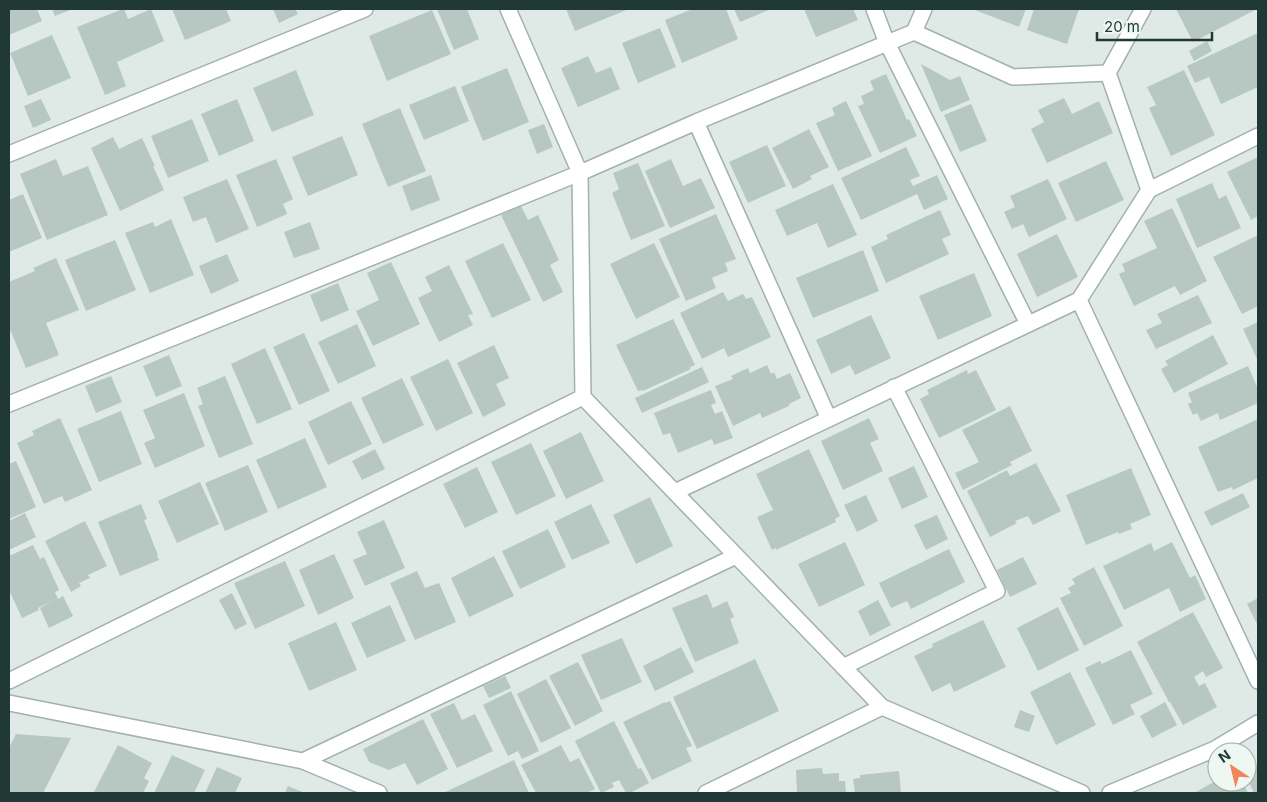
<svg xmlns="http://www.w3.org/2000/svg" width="1267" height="802" viewBox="0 0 1267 802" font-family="Inter,sans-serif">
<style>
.building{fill:#b7c7c2}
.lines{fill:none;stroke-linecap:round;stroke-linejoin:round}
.minor-casing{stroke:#a2b1ad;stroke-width:18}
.minor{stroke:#fff;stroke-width:15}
</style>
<rect width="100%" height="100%" fill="#dfeae6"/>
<path class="building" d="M9,9H37L42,21L9,35Z
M52,9H73L55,16Z
M123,9H124L128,19L151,9L164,41L117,62L126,86L105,95L77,27Z
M172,9H226L231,21L185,40Z
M273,9H295L298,14L279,23Z
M437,9H467L479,39L454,50Z
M566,9H629L575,31Z
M693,9H726L738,39L682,63L665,20Z
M734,9H771L740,22Z
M804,9H853L858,20L816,37Z
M972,9H1026L1019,27Z
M1034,9H1079L1067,44L1027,30Z
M1176,9H1257L1193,42Z
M432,10L451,54L387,81L369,36Z
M660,28L676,67L638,83L622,43Z
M1258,33V87L1221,104L1209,77L1195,83L1187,66Z
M52,35L71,78L28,96L10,53Z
M1207,41L1212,51L1194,61L1189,51Z
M588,56L596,73L611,67L620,89L578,107L561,68Z
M921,64L950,80L960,76L970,100L941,112Z
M507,68L529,122L483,141L461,87Z
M296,70L314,115L272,132L253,88Z
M1184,70L1215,135L1171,156L1149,108L1156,105L1147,87Z
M886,74L907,120L909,119L917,136L880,153L858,106L864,104L861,96L874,90L870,81Z
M455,86L469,121L424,140L409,105Z
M1064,98L1072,114L1099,101L1113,133L1047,163L1031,129L1044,122L1038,110Z
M41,99L51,120L33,128L24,106Z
M237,99L254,141L219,156L201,114Z
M846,101L872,156L838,171L816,123L835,115L832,108Z
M971,104L987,141L960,152L944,115Z
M400,108L426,171L388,187L362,124Z
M192,119L209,161L168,178L151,136Z
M544,124L553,147L537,154L528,130Z
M809,129L829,167L810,176L812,179L793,189L772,148Z
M342,136L358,175L308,196L292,157Z
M113,137L119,149L142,138L155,166H153L164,190L120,211L91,148Z
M767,145L786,186L748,203L729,162Z
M906,147L920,176L910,180L913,186L937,175L948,199L924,210L917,194L861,220L841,178Z
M1258,157V216L1251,220L1227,172Z
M56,159L63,176L88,166L108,215L47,240L20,174Z
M276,159L293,199L283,204L287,214L257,227L236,175Z
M671,159L683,186L701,178L715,208L670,228L645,171Z
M1106,161L1124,200L1076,222L1058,183Z
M638,163L665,226L631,240L612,193L619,189L613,173Z
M431,175L440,200L411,211L402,186Z
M227,179L249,229L216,243L206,217L193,222L183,197Z
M1048,179L1067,219L1029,237L1023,224L1012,229L1004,212L1015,207L1010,196Z
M1212,183L1219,199L1226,195L1241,228L1197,248L1176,199Z
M833,184L857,235L828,248L817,223L787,236L775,210Z
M23,194L42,238L9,252V200Z
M521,206L528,220L538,215L559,260L550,265L563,292L543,302L501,215Z
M1172,208L1207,281L1180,295L1175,286L1134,306L1119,274L1125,271L1122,264L1157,248L1144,221Z
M940,210L951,235L942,239L949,254L886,283L871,247L888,239L886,235Z
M716,214L736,259L725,263L728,271L712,278L716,288L686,301L659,239Z
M171,219L194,275L150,293L125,233L153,222L155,227Z
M310,222L320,249L294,258L284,232Z
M1057,234L1078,277L1037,297L1017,254Z
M1258,235V306L1242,314L1213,257Z
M115,240L136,290L86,311L65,260Z
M503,243L531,300L492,318L465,261Z
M654,243L680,297L636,319L610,264Z
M863,250L879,291L813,318L796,278Z
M227,254L239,281L211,294L199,266Z
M56,258L79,310L46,323L59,355L26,368L9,327V282L35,271L33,268Z
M391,262L420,324L373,346L356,311L379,300L367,273Z
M449,265L473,314L468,315L473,325L439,342L418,298L432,291L425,277Z
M974,273L992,316L938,340L919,296Z
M338,283L349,310L321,322L310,295Z
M723,292L728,301L743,294L746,299L752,297L771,337L728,357L724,348L702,359L680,313Z
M1198,295L1212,323L1156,349L1146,330L1162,323L1157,314Z
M871,315L891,358L855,375L850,365L831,374L816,340Z
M673,319L695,365L689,368L691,369L643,391V390L638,391L616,345Z
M1258,322V361L1243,329Z
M357,324L376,366L338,384L318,342Z
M304,333L330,391L299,405L273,347Z
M1213,335L1228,364L1174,393L1161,369L1168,365L1165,361Z
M494,345L509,378L496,384L506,405L483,417L457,363Z
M265,348L292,409L257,424L231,364Z
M169,355L182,386L156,397L143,366Z
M448,359L473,413L436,431L410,377Z
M767,365L771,374L774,372L777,379L790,373L801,398L789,404V406L762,418L760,413L733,426L715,386L733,379L731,376L748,368L750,373Z
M1248,366L1258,389V403L1220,420L1218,413L1201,421L1197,413L1193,415L1188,404L1192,402L1188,393Z
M702,367L709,382L642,413L635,398Z
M967,370L968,374L976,370L996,410L939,438L920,399L929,394L927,390Z
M111,376L122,402L96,413L85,386Z
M225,376L253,444L219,458L198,406L203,404L197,388Z
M402,378L424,425L383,444L361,398Z
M711,390L716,403L711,405L715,414L722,411L733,438L714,445L712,439L678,453L670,433L663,435L654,413Z
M184,393L205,446L155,468L144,443L155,438L143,410Z
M351,401L372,444L328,465L308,422Z
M1010,406L1032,451L1010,462L1012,465L963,490L955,473L979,462L962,430Z
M121,411L142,464L99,482L77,429Z
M60,418L92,490L65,502L62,496L44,504L17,443L34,435L32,431Z
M869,418L879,439L870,443L883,471L843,490L821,441Z
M1258,419V478L1233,490L1232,487L1218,492L1198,447Z
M581,432L604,481L566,499L543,451Z
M305,438L327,487L278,509L256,460Z
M531,443L556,496L516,515L491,462Z
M375,449L385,469L362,480L352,461Z
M809,449L840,516L835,519L836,522L776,550V548L772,550L757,517L773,510L756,474Z
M16,461L36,507L9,519V464Z
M1036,463L1061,511L1033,525L1028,516L1015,521L1017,523L990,537L967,491L1007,470L1010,476Z
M248,465L268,512L225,531L205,483Z
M914,466L928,497L902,509L888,478Z
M477,467L498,512L465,528L443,484Z
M1131,468L1151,515L1130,524L1132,529L1119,534L1118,532L1086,545L1066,495Z
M200,482L219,524L177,543L158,501Z
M1243,493L1250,507L1211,526L1204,512Z
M866,495L878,521L857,532L844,505Z
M650,497L673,546L636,564L613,515Z
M141,504L147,519L144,520L158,555L157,556L159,560L120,576L98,522Z
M591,504L610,543L572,560L554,522Z
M25,513L36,537L9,550V521Z
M937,515L948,539L926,550L914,525Z
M384,520L405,568L365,586L353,560L367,554L357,532Z
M85,521L107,566L88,575L90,578L79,583L81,586L71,592L45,541Z
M548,529L566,567L520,589L502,551Z
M845,542L865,585L819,607L798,564Z
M1172,542L1190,578L1195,575L1206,599L1180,612L1169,588L1124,610L1103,566L1151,543L1154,551Z
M33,545L40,559L44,557L59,590L55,592L58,599L63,596L73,616L49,628L40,608L54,600L38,608L39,610L22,618L9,590V556Z
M949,549L965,582L911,609L907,601L891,608L879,583Z
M334,554L354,598L318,615L299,570Z
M494,556L514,596L469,617L451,578Z
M1023,557L1037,584L1010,597L997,570Z
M285,561L305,606L255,629L234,583Z
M1094,567L1123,626L1084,646L1060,598L1071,593L1068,588L1075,584L1072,579Z
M417,571L425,588L439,583L456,622L415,640L390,583Z
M232,593L247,624L235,630L219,600Z
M707,594L713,608L727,601L734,617L730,619L739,643L695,662L672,608Z
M1258,598V626L1247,604Z
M878,600L891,625L870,636L858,611Z
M390,605L406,641L367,658L351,623Z
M1058,607L1079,650L1038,671L1017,628Z
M1193,612L1223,668L1206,677L1203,671L1194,677L1199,686L1205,683L1217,707L1183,725L1170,702H1169L1137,642Z
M983,620L1006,667L954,692L950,683L932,692L914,656L933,647L932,644Z
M336,622L357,670L309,691L288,643Z
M622,638L642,682L601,700L581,655Z
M681,647L694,672L655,691L643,666Z
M1131,650L1153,694L1130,705L1135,714L1113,725L1085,668L1100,661L1102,664Z
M755,659L779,711L697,749L673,697Z
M578,662L603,711L575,726L549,676Z
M1070,672L1096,725L1056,745L1030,692Z
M505,676L511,688L489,698L483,686Z
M546,679L571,728L541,743L517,694Z
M511,691L539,751L522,759L518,751L508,756L483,705Z
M670,701L692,746L686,748L692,761L652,780L623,722L665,702V703Z
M1165,702L1177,725L1152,738L1140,716Z
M454,703L462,720L475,714L493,751L457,768L430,714Z
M1020,710L1035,716L1029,732L1014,727Z
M423,719L448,769L417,785L405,763L389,770L369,762L363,749Z
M614,721L638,769L641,768L649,783L630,793H626L619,780L612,783L614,787L601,793L575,741Z
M16,734L71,738L43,793H9V748Z
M118,745L152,763L144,778L149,781L143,793H96L94,792Z
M561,745L570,762L579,758L595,789L587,793H536L521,765Z
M172,755L205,770L194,793H154Z
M514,760L529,793H443Z
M1258,765V793H1254L1248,780L1255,777L1251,769Z
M217,767L242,778L235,793H205Z
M822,768L823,774L839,773V781H845L846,793H797L796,770Z
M899,771L901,793H855L853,779L860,778V775Z
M1217,780V782H1232L1236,789L1244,785L1248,793H1197L1196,792Z
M288,786L305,793H285Z"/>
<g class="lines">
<g class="minor-casing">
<path id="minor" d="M508,9L580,173L583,397L882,707L1082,793
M874,9L887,43L1028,324
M914,32L924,9
M1108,73L1149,190
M696,122L829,419
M9,154L365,9
M1079,300L1258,681
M9,404L580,173L696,122L914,32L1013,77L1108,73L1143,9
M675,492L1079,300L1149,190L1258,136
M843,667L997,591L894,387
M9,681L583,397
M9,703L303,761L379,793
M303,761L736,556
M706,793L882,707
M1110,793L1215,749L1258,723"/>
</g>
<use href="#minor" class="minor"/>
</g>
<rect width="1267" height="802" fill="none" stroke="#203934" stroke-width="20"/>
<g transform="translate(1232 767) rotate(325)"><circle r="24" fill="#eff7f3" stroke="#9caba7"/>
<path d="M0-4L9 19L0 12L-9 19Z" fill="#ef8558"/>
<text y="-8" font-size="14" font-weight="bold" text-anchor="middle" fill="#203934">N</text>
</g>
<path d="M1097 32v8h115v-8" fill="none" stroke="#203934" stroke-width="2.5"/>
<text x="1104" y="32" font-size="15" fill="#203934" stroke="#eff7f3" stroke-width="4" paint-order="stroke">20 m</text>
</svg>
